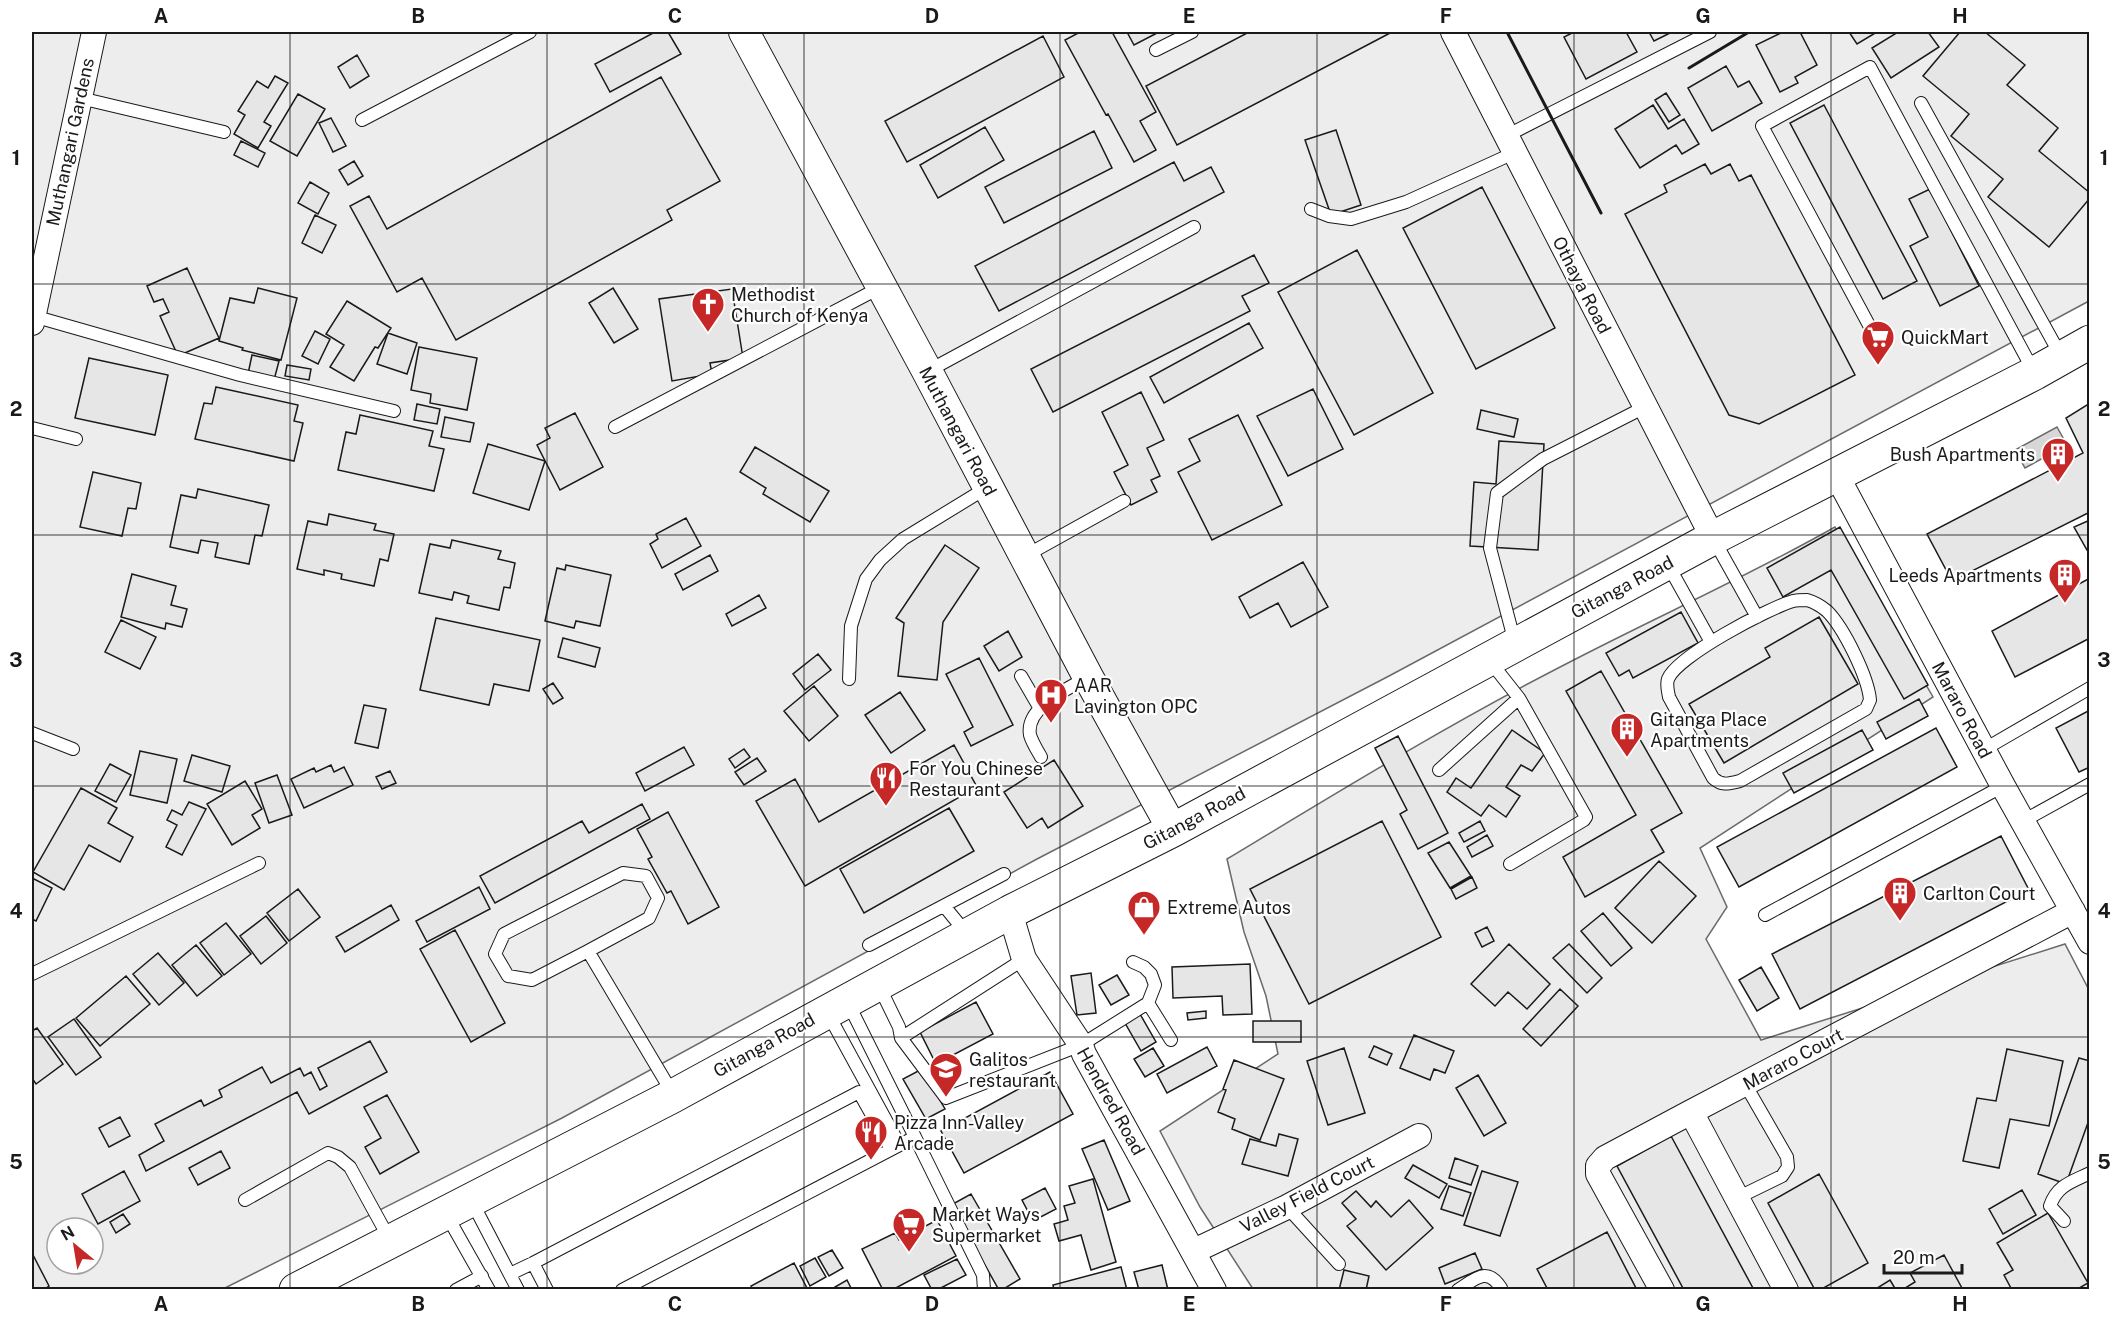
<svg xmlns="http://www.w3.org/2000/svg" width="2121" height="1321" viewBox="0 0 2121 1321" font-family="'Public Sans',sans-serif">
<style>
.green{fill:#ededed;stroke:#6a6a6a;stroke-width:1.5;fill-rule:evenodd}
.water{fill:#d7d7d7;stroke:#6a6a6a;stroke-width:1.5}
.building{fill:#e6e6e6;stroke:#1a1a1a;stroke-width:1.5}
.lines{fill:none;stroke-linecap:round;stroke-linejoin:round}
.service-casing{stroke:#1a1a1a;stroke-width:14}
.minor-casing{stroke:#1a1a1a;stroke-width:26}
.tertiary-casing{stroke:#1a1a1a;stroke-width:32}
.secondary-casing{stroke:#1a1a1a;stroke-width:35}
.service{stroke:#fff;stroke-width:12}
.minor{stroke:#fff;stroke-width:24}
.tertiary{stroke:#fff;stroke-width:30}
.secondary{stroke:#fff;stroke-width:33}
.wall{stroke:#1a1a1a;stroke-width:3}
.grid{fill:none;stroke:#1a1a1a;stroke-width:1.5;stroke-opacity:0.55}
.labels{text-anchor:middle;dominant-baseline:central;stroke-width:4.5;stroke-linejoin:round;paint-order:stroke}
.street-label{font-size:18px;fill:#1a1a1a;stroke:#fff}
.poi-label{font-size:18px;fill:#1a1a1a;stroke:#fff;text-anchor:start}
.neatline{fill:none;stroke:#1a1a1a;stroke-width:2}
.grid-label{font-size:20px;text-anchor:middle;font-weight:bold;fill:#1a1a1a}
</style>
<rect width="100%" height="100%" fill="#fff"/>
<path class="green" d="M32,32H2089V301L1389,676L1037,859L562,1118L223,1289H32ZM57,1228H93V1264H57Z
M1835,527L1933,697L1700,848L1727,907L1706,939L1761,1040L2065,944L2089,990V1289H1253L1200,1207L1160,1131L1278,1054L1266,996L1244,932L1227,859C1338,792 1449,724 1564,665C1654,618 1747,577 1835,527Z"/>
<path class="water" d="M2057,427L2067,445L2025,468L2015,450Z"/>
<path class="building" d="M655,32H668L681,54L610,92L595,64Z
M1080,32H1112L1156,112L1140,121L1156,150L1134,162L1108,114L1106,115L1065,40Z
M1127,32H1159L1134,45Z
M1249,32H1392L1177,145L1146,86Z
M1574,32H1626L1637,52L1586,79L1564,37Z
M1649,32H1672L1654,41Z
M1783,32H1800L1817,65L1795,77L1798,83L1780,92L1756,45Z
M1849,32H1877L1857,44Z
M1898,32H1928L1939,47L1891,78L1872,48Z
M1960,32H1985L2025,65L2007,85L2058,128L2039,151L2090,193V198L2049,247L1988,197L2003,179L1951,136L1969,114L1923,76Z
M1043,36L1064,77L907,162L885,121Z
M357,55L369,76L350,88L338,67Z
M1726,66L1738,87L1749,81L1762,103L1712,131L1688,88Z
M275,76L288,83L264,122L271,126L258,148L234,134L245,115L238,111L257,81L268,88Z
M661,77L720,181L667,210L672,220L456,340L422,278L397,292L350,206L369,196L387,229Z
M1666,93L1680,115L1669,122L1655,100Z
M298,94L325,109L297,156L270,141Z
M1653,105L1668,129L1684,119L1699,144L1682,154L1676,145L1640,168L1615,129Z
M1824,105L1917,281L1883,299L1790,123Z
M331,118L346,146L333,152L319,123Z
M985,127L1004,160L938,198L920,165Z
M1336,130L1361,205L1331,215L1305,140Z
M1094,131L1112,168L1004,223L985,187Z
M241,141L265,153L258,167L234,155Z
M354,161L363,176L348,185L339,170Z
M1174,162L1184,181L1211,167L1224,192L999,311L975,266Z
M1705,164L1711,174L1730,164L1739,181L1751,175L1855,375L1759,424L1729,415L1625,214L1667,192L1664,185Z
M310,182L329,193L318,214L298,203Z
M1482,187L1555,328L1476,369L1403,228Z
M1930,189L1979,286L1940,306L1910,246L1928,237L1909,199Z
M315,215L336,225L322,253L302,243Z
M1357,250L1433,393L1354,435L1278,292Z
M1254,255L1269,283L1242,296L1250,311L1053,412L1031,369Z
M187,268L219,338L178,356L160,316L169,312L163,299L154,302L147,286Z
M258,288L297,298L281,360L242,350L243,348L219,341L230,298L254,303Z
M613,288L638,329L614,343L589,303Z
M732,289L743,358L710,363L712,374L672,381L659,299Z
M347,301L391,328L378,348L375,347L354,381L330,367L344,345L326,334Z
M1249,323L1263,348L1164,403L1150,377Z
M315,331L330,339L318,364L302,356Z
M388,333L417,343L407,374L377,364Z
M419,347L477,358L467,410L430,403L431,394L411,390Z
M252,355L279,361L274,380L248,374Z
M89,358L168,375L155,435L75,418Z
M287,365L311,369L309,380L285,376Z
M216,387L298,405L294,421L303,423L294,461L195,439L204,403L212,404Z
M1313,389L1343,449L1288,476L1257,416Z
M1141,392L1164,440L1147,448L1160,476L1151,480L1157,492L1131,505L1114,472L1128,465L1102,412Z
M2090,403V512L1952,581L1927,534L2083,453L2066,418Z
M417,404L440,409L437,424L414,420Z
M1481,410L1518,419L1514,437L1477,429Z
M575,413L603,467L560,490L537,445L550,438L545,428Z
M360,415L433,431L429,446L444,449L434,491L338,470L346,432L356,434Z
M1238,415L1282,505L1212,540L1178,472L1200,461L1189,439Z
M445,417L474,423L470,442L441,437Z
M1499,441L1544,444L1538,550L1470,546L1474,482L1496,484Z
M488,444L545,461L529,510L473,493Z
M755,447L829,491L810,522L763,494L766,488L740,472Z
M93,472L141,483L136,509L128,508L122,536L80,527Z
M198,489L269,505L262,536L255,535L249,564L215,557L218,543L201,540L198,553L170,547L181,495L196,498Z
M329,514L376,524L374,530L394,534L388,561L380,559L374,586L341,579L342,574L324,570V575L297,569L308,521L327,525Z
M686,518L701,546L662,568L650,544L658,539L656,534Z
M2090,520V549L2087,550L2074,527Z
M1840,527L1928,685L1904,699L1831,570L1783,597L1767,568Z
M452,540L501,551L498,559L515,563L510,588L504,587L499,610L467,603L469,596L454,592L452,600L419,593L430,544L450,548Z
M945,545L979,568L943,622L937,680L898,676L904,623L896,618Z
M710,555L718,571L683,590L675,574Z
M1303,562L1328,607L1291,627L1278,603L1250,618L1239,597Z
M566,565L611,575L600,626L576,621L574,628L545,621L557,568L565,570Z
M132,574L176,586L171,605L187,609L182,627L166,623L165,629L121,617Z
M2090,578V638L2015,677L1992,631Z
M759,595L766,608L732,626L726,614Z
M1681,612L1698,643L1633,678L1629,670L1619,676L1606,653Z
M1819,617L1858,684L1724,763L1689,704L1770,657L1765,648Z
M436,618L540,640L529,691L494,684L489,705L420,690Z
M121,620L156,637L140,669L105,652Z
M1008,631L1022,657L999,671L984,646Z
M563,638L600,648L595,667L558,657Z
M818,654L831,670L805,690L793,674Z
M979,658L1013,725L971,746L964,732L973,727L946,674Z
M1601,671L1682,813L1651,830L1664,852L1585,897L1563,857L1636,815L1566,691Z
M553,683L563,698L553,704L543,689Z
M814,686L838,716L809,741L784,711Z
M900,692L925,730L891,753L865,715Z
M1919,699L1928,716L1886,739L1877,722Z
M364,705L386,709L378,748L355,743Z
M2090,710V767L2079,772L2056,728Z
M1936,728L1957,767L1739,887L1717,847Z
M1512,730L1545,753L1532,771L1521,765L1506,787L1520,796L1506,817L1489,805L1481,816L1447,792L1456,778L1471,788Z
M1862,730L1873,750L1794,793L1783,773Z
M1398,736L1448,833L1418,849L1400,814L1407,810L1375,748Z
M954,745L977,787L805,886L756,801L795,779L819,822Z
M684,747L694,765L645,791L636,773Z
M744,749L750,757L735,768L729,759Z
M140,751L177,759L167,803L130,795Z
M192,755L230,766L222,792L184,781Z
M757,758L766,771L744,785L735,772Z
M1054,760L1083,806L1048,828L1042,818L1027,828L1004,792Z
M110,764L131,775L116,802L95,791Z
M331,765L334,772L344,767L353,785L304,808L291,779L314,768L316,772Z
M390,771L396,783L382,789L376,777Z
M277,775L292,815L269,823L255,783Z
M245,781L262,809L252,815L260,828L232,845L207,804Z
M81,788L117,808L108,823L133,837L120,862L89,845L64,890L33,872Z
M189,802L206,809L182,855L166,847L177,825L167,820L172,810L182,815Z
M642,804L650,819L495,903L480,876L582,821L589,833Z
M949,808L974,851L864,913L840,869Z
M668,812L719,907L688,924L671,891L667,893L648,859L652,857L637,829Z
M1382,821L1441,937L1309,1004L1250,889Z
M1480,821L1485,831L1464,842L1459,833Z
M1487,835L1493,846L1472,857L1467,847Z
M2001,836L2029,890L1800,1009L1772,954Z
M1449,842L1471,876L1450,888L1428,853Z
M1659,861L1696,896L1652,943L1615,908Z
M1472,877L1477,888L1456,899L1451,889Z
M32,878L52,888L36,921L32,919Z
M479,887L490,909L427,942L416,921Z
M298,889L320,917L289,941L267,913Z
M391,905L399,920L345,952L336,937Z
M1603,913L1632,948L1611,966L1581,931Z
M266,916L287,943L261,964L240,936Z
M226,923L251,954L224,975L200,943Z
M1487,927L1494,941L1482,947L1475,933Z
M455,930L505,1023L471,1042L420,949Z
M1509,944L1550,984L1527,1009L1508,992L1495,1006L1471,984Z
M1569,944L1602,978L1587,993L1553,958Z
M196,945L222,976L197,996L172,965Z
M158,953L184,983L159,1005L133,974Z
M1250,964L1252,1014L1223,1015L1222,996L1173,998L1172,967Z
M1761,967L1779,998L1757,1011L1739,980Z
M1091,973L1096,1013L1077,1015L1071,976Z
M1117,975L1129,995L1111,1005L1099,985Z
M126,976L150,1004L100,1046L76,1018Z
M1560,989L1578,1006L1541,1046L1523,1029Z
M976,1002L993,1034L936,1064L920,1032Z
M1206,1011V1018L1188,1020L1187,1013Z
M1140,1014L1156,1042L1141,1051L1125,1023Z
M74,1019L101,1057L76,1075L48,1037Z
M1253,1021H1301V1042H1253Z
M37,1028L63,1064L36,1084L32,1078V1031Z
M1414,1035L1454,1051L1445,1073L1434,1069L1430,1080L1400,1068Z
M370,1041L387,1072L309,1114L297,1092L146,1171L139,1155L164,1141L155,1124L201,1100L204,1106L222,1097L219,1090L262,1067L271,1083L300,1068L304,1076L311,1072L320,1090L327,1086L318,1068Z
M1374,1046L1392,1054L1387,1065L1369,1057Z
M1207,1047L1217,1066L1167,1093L1157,1074Z
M1153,1048L1164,1066L1145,1077L1134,1059Z
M1344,1048L1365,1113L1328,1125L1307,1061Z
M2007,1049L2063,1061L2049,1126L2010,1119L1999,1168L1963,1161L1977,1098L1996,1101Z
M2079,1058L2090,1061V1117L2066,1184L2038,1174Z
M1234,1060L1284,1079L1260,1140L1232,1129L1235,1119L1218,1112L1226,1090L1223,1089Z
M922,1069L945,1109L926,1119L903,1079Z
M1050,1072L1073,1114L964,1173L941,1131Z
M1478,1075L1506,1123L1484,1136L1456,1088Z
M387,1095L419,1152L380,1174L365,1147L381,1138L364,1107Z
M120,1117L130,1136L109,1147L99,1128Z
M1279,1134L1298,1139L1288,1176L1242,1164L1250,1139L1276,1146Z
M1671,1136L1754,1290H1684L1617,1166Z
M1104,1140L1130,1201L1108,1210L1082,1149Z
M221,1151L230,1168L198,1185L189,1168Z
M1455,1158L1478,1166L1471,1185L1449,1178Z
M1413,1165L1447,1184L1439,1198L1405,1178Z
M124,1171L140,1201L98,1224L82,1194Z
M1482,1171L1518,1182L1500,1236L1464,1225Z
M1819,1174L1868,1263L1820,1290H1815L1768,1203Z
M1093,1179L1116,1262L1091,1270L1081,1235L1059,1241L1054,1224L1068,1220L1064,1206L1075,1203L1069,1186Z
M1449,1186L1471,1193L1463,1216L1441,1209Z
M1045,1188L1056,1209L1033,1221L1022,1200Z
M2022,1190L2036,1215L2003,1234L1989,1209Z
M1356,1191L1371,1207L1376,1201L1391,1217L1409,1200L1433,1228L1386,1270L1347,1226L1356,1219L1342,1203Z
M971,1194L1020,1279L1002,1290H999L951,1205Z
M2048,1213L2088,1283L2076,1290H2012L2004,1275L2013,1270L1997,1243Z
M123,1214L130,1224L116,1233L110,1222Z
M937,1220L956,1256L892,1290H883L862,1249L895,1233L899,1240Z
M1607,1232L1637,1290H1548L1537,1269Z
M832,1250L843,1268L829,1276L818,1257Z
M32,1253L49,1286L43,1290H32Z
M1475,1253L1482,1269L1445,1284L1439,1268Z
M1944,1255L1963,1290H1902L1915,1282L1910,1273Z
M815,1258L826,1277L810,1286L800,1266Z
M957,1259L966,1275L937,1290H932L924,1275Z
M794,1263L808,1290H753L751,1286Z
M1162,1265L1168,1290H1139L1134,1272Z
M1121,1267L1127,1290H1054L1053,1285Z
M1344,1270L1369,1276L1366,1290H1339Z
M847,1280L852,1290H837L835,1287Z
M1890,1280L1896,1290H1874Z"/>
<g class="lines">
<g class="service-casing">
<path id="service" d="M1156,50L1192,32
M80,98L224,132
M1921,103L2061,356
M362,120L530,32
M1506,136L1710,32
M1311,209L1329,216L1351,219L1406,202L1514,153
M33,316L240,375L394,411
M1877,340L1762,126L1870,67L2034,372
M928,371L1194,227
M615,427L881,287
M32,428L76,439
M1714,540L1757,617
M1025,556L1124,501
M1668,565L1711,642
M1807,600C1814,602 1821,606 1827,611C1844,628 1868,677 1870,700L1866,709L1740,781C1728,784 1722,786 1713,778L1669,697C1668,691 1666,685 1668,679C1677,656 1769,608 1793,601C1797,600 1802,600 1807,600Z
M1515,643L1490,548L1497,493L1543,459L1645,407
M1489,660L1519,698L1586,817L1584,820L1510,864
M1021,676L1039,707
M849,679L851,626L866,579L880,560L903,539L988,487
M32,733L73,749
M1983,750L2090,688
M1041,757C1037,750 1032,742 1030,735C1025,707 1068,689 1088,677
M1439,770L1519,698
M2023,821L2090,784
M945,907L967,934
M1765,915L2003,786
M869,945L1004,874
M588,951L649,918L658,898L646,876L623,873L504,934L495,954L508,976L532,980L588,951L673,1094
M32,974L259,863
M878,984L899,1027L901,1038L1024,959
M1148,1003L1171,1040
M827,1012L899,1144
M901,1038L946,1098L1081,1045L1148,1003L1155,985L1151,974L1144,967L1133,962
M915,1137L983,1275L984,1290
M1737,1198L1782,1176L1788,1167L1787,1157L1745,1084
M245,1200L328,1153L338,1157L350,1167L390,1240
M471,1200L518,1290
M1287,1207L1339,1264
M446,1214L489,1290
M2064,1221L2050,1206C2057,1185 2072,1182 2090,1173
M510,1274L533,1263
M456,1290L482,1276
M547,1290L533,1263L859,1092L891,1149
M622,1290L915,1137L848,1003
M1458,1290C1475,1279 1487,1266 1501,1288"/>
</g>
<g class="minor-casing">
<path id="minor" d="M1453,32L1713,538
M32,323L94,32
M1837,476L2003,786L2090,942
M1010,912L1024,959L1081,1045L1084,1054L1214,1290
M1194,1251L1287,1207L1419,1136
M1662,1290L1598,1174V1166L1605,1158L1691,1112
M1786,1290L1691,1112L2073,911"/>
</g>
<g class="tertiary-casing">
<path id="tertiary" d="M744,32L927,371L1088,677L1173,830"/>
</g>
<g class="secondary-casing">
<path id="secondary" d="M296,1290L673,1096L1010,912L1173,830L1713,538L2035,373L2090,342"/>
</g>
<use href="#service" class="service"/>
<use href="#minor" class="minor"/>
<use href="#tertiary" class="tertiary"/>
<use href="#secondary" class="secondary"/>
<path class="wall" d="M1507,32L1601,213
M1689,68L1749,32"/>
</g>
<path class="grid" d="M290,32V1290M547,32V1290M804,32V1290M1060,32V1290M1317,32V1290M1574,32V1290M1831,32V1290M32,284H2090M32,535H2090M32,786H2090M32,1037H2090"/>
<defs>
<g id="church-pin" transform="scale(1.725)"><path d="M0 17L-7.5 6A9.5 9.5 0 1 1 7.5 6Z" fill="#c62828" stroke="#fff"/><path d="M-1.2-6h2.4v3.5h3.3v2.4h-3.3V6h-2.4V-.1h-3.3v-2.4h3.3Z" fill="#fff"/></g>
<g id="supermarket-pin" transform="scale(1.725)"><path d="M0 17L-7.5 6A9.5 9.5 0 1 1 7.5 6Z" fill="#c62828" stroke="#fff"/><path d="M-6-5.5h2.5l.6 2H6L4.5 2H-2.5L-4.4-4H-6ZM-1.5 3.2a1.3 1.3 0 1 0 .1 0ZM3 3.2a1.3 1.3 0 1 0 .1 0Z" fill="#fff"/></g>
<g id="building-pin" transform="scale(1.725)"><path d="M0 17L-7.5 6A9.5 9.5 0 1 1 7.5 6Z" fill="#c62828" stroke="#fff"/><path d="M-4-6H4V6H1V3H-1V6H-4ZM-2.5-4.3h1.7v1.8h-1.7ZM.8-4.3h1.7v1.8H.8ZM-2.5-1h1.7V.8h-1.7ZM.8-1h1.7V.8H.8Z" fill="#fff"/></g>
<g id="hospital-pin" transform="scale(1.725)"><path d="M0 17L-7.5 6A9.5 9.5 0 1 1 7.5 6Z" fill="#c62828" stroke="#fff"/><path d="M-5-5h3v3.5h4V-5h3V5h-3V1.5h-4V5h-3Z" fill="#fff"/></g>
<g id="restaurant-pin" transform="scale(1.725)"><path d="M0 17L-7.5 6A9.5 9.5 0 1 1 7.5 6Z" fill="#c62828" stroke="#fff"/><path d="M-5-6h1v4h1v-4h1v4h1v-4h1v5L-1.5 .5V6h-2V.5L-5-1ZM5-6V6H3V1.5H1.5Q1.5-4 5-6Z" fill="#fff"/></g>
<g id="shop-pin" transform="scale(1.725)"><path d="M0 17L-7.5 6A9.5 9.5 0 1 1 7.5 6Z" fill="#c62828" stroke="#fff"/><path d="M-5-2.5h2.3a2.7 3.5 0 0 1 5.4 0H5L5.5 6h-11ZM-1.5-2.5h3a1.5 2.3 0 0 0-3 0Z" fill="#fff"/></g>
<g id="school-pin" transform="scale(1.725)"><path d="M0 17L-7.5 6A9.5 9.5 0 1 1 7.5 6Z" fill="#c62828" stroke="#fff"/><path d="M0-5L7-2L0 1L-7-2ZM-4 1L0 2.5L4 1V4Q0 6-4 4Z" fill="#fff"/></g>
</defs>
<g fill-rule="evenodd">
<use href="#church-pin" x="708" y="304"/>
<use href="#supermarket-pin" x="1878" y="337"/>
<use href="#building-pin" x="2058" y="454"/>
<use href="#building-pin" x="2065" y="575"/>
<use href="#hospital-pin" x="1051" y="695"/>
<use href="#building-pin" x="1627" y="729"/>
<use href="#restaurant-pin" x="886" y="778"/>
<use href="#building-pin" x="1900" y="893"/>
<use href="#shop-pin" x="1144" y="907"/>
<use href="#school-pin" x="946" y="1069"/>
<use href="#restaurant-pin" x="871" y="1132"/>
<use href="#supermarket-pin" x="909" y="1224"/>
</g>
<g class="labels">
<g class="street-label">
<text transform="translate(70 142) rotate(-78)">Muthangari Gardens</text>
<text transform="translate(1582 285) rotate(63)">Othaya Road</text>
<text transform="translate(958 431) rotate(62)">Muthangari Road</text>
<text transform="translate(1622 587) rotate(-28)">Gitanga Road</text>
<text transform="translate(1962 710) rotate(62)">Mararo Road</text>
<text transform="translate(1194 818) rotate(-28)">Gitanga Road</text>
<text transform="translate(764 1045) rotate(-29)">Gitanga Road</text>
<text transform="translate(1793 1059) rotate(-28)">Mararo Court</text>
<text transform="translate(1111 1101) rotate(61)">Hendred Road</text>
<text transform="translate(1307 1194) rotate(-27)">Valley Field Court</text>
</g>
<g class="poi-label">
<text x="731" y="294">Methodist<tspan x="731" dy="21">Church of Kenya</tspan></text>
<text x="1901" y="337">QuickMart</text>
<text x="2035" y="454" text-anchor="end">Bush Apartments</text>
<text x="2042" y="575" text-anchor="end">Leeds Apartments</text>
<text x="1074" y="685">AAR<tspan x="1074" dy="21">Lavington OPC</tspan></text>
<text x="1650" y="719">Gitanga Place<tspan x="1650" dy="21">Apartments</tspan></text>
<text x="909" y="768">For You Chinese<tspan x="909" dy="21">Restaurant</tspan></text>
<text x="1923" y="893">Carlton Court</text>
<text x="1167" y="907">Extreme Autos</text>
<text x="969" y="1059">Galitos<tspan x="969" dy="21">restaurant</tspan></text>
<text x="894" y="1122">Pizza Inn-Valley<tspan x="894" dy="21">Arcade</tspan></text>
<text x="932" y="1214">Market Ways<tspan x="932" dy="21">Supermarket</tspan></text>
</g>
</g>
<rect width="2121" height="1321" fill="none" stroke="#ffffff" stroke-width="66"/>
<g transform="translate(75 1246) rotate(330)"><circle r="28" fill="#ffffff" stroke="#a3a3a3" stroke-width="1.5"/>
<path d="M0-4.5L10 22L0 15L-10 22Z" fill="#c62828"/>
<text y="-9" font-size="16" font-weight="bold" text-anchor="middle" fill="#1a1a1a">N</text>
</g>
<path d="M1884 1264v9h78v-9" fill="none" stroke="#1a1a1a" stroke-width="3"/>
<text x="1893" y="1264" font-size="18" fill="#1a1a1a" stroke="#ffffff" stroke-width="4.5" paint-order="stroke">20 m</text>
<rect x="33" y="33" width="2055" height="1255" class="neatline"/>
<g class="grid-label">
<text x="161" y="23">A</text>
<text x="418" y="23">B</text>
<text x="675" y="23">C</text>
<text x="932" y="23">D</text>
<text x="1189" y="23">E</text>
<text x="1446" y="23">F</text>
<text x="1703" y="23">G</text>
<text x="1960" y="23">H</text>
<text x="16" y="165">1</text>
<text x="2104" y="165">1</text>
<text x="16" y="416">2</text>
<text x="2104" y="416">2</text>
<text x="16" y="667">3</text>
<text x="2104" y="667">3</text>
<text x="16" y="918">4</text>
<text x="2104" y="918">4</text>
<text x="16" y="1169">5</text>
<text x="2104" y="1169">5</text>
<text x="161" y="1311">A</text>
<text x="418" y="1311">B</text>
<text x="675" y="1311">C</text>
<text x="932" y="1311">D</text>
<text x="1189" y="1311">E</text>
<text x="1446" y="1311">F</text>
<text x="1703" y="1311">G</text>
<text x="1960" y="1311">H</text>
</g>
</svg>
